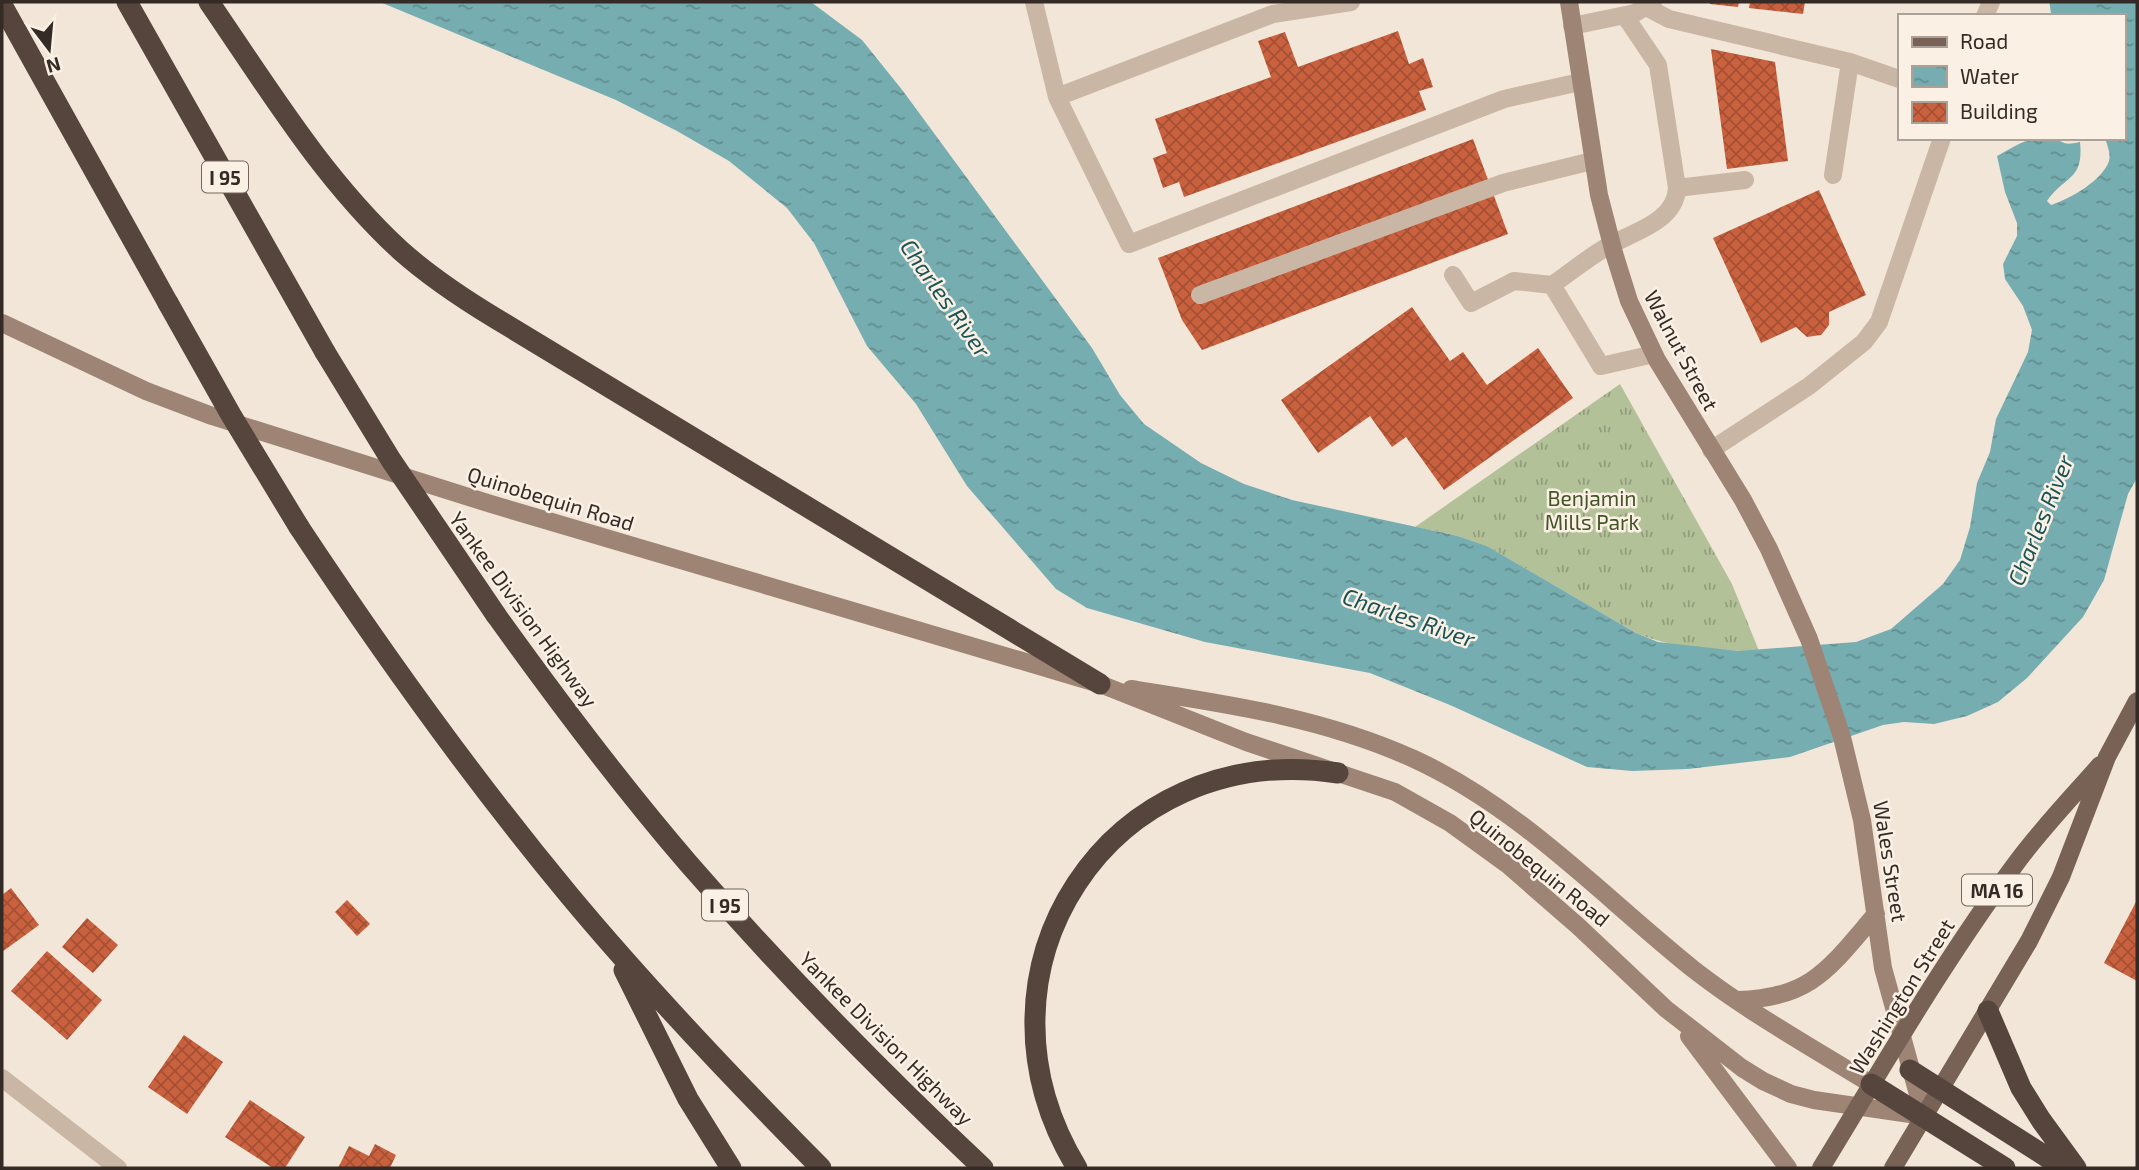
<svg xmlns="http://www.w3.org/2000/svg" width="2139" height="1170" viewBox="0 0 2139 1170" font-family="'Exo 2',sans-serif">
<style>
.grass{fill:url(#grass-tufts)}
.water{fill:url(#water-ripples)}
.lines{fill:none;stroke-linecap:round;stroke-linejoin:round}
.canal{stroke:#76adb0;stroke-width:37}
.building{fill:url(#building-cross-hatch)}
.lane{stroke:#cab6a4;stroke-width:18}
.street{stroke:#cab6a4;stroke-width:18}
.secondary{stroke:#9e8475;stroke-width:18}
.primary{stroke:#786256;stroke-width:18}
.highway{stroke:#56453d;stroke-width:21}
.highway-bridge{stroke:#56453d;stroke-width:21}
.labels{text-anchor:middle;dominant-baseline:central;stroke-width:5;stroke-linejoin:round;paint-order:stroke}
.shield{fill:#faf0e4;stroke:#70665f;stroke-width:2}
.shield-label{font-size:19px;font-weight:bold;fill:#352b26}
.street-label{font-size:21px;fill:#352b26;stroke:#faf0e4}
.park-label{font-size:21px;fill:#445429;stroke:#faf0e4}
.water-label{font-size:23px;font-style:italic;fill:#1a5357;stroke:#faf0e4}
</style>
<defs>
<pattern id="grass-tufts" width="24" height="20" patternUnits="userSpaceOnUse" patternTransform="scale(1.75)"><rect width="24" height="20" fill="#b3c198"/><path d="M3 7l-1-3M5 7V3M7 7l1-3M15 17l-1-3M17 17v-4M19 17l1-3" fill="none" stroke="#929d7c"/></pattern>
<pattern id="water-ripples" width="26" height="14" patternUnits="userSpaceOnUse" patternTransform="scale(1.75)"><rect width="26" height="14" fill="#76adb0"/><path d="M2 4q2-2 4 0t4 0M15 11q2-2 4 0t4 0" fill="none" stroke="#628d8f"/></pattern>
<pattern id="building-cross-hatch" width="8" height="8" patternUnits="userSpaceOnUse" patternTransform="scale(1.75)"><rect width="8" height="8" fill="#ca613e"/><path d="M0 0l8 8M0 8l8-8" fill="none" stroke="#a55034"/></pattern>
</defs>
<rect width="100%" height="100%" fill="#f2e6d8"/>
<path class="grass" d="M1620,384L1732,584L1759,651C1719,651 1673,649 1636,633L1487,546L1458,536L1415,527Z"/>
<path class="water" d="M380,2H811L862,40L903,91L1092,348L1120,395L1144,424L1201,463L1244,484L1292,500L1458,536L1487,546L1636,633L1658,642L1738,651L1856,642L1891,629L1943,584L1960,560L1970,527L1977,483L1990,452L1996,419L2028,352L2032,330L2023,306L2005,279L2003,264L2017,236V223L2005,192L1997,156C2013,148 2033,133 2052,138C2066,142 2062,146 2080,142C2084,181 2065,175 2047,201L2051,205C2070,199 2103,180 2109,161C2111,153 2107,145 2105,138H2123V16H2081L2079,2H2137V478L2128,494L2104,580L2083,617L2027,678L1998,702L1967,716L1934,724L1904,722L1883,725L1790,757L1688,769L1632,771L1587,767L1450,705L1370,673L1205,642L1087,608L1056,589L967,486L916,404L867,346L814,243L787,208L729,161L677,131L616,100Z"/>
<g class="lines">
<path class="canal" d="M2068,2L2070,16"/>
</g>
<path class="building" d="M1710,2H1739L1738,7L1710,4Z
M1750,2H1805L1803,14L1749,8Z
M1398,31L1409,64L1423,58L1433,87L1419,91L1426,110L1184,197L1179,182L1163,188L1153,158L1167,153L1155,119L1271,77L1258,41L1285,32L1298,67Z
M1711,49L1775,62L1788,161L1727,169Z
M1473,139L1508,234L1202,350L1182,320L1158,258Z
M1819,190L1866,295L1829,312V325L1821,335L1807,337L1796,327L1761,343L1713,238Z
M1412,307L1450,361L1463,352L1487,385L1538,348L1573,398L1444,490L1406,437L1392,447L1370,416L1318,453L1281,400Z
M11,888L39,925L2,952V895Z
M347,900L370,924L357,936L335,912Z
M2137,900V981L2104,963Z
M87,918L118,945L93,973L62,947Z
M47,951L102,1000L67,1040L11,991Z
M184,1035L223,1062L187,1114L148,1087Z
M250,1100L305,1137L285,1168H273L225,1137Z
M375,1144L396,1155L390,1168H338L349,1146L369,1156Z"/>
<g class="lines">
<path class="lane" d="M1034,2L1057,97
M1351,2L1273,14L1057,97L1129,244L1504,99L1580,82
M1646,7L1669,19L1850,62L1899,79
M1985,16L1991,2
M1833,175L1850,62
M1677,188L1745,180
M1453,275L1471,303L1514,281L1552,285C1571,272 1590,256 1610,245C1634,232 1676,221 1677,188L1658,65L1625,16
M1552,285L1601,366L1654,354
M1200,295L1503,183L1592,161
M1711,450L1809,386L1864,342L1879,322L1942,138"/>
<path class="street" d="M1572,26L1635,13L1653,2
M2,1078L118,1168"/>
<path class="secondary" d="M2,323L146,391L212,416L491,504L1100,684L1246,742L1395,792L1450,823L1508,865L1578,926L1666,1009L1742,1068L1763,1081L1791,1094L1814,1100L1924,1116L1883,968L1862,820L1842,737L1809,639L1769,549L1743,500L1657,360L1629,301L1614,253L1599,195L1569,2
M1131,689C1228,704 1324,718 1414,759C1521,808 1602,896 1693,969C1748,1012 1811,1047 1871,1084
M1737,1000C1812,999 1831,966 1876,914
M1689,1036L1788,1168"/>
<path class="primary" d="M1821,1168C1884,1065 1944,960 2017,862C2042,828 2072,797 2100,765
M1893,1168L2029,941L2061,877L2107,757L2137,701"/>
<path class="highway" d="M127,2L325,352
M209,2C268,88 323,179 400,250C429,276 462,298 495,318L1100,684
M2,5L168,303
M299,527C383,654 472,778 569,895C648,990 734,1080 821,1168
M496,615C557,700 620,784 688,863C781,970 880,1071 983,1168
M624,970L688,1099L731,1168
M1988,1011L2021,1088L2041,1120L2076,1168
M1910,1070L2064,1168
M1871,1084L2005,1168
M1077,1168C957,971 1109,738 1338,773"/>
<path class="highway-bridge" d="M168,303L231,415L299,527
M325,352L391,460L496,615"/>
</g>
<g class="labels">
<g class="shield">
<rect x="202" y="161.5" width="46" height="31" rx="5"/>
<rect x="1962" y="874.5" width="70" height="31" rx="5"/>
<rect x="702" y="889.5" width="46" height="31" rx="5"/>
</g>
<g class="shield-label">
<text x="225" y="177">I 95</text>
<text x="1997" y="890">MA 16</text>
<text x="725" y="905">I 95</text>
</g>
<g class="street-label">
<text transform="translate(1682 350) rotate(62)">Walnut Street</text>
<text transform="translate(551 498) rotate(17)">Quinobequin Road</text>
<text transform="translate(524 609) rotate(54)">Yankee Division Highway</text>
<text transform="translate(1891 861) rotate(81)">Wales Street</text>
<text transform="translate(1540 867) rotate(39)">Quinobequin Road</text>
<text transform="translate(1901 996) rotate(-58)">Washington Street</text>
<text transform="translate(887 1038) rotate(45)">Yankee Division Highway</text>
</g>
<g class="park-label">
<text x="1592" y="497">Benjamin<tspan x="1592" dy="24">Mills Park</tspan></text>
</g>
<g class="water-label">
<text transform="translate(946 298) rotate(55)">Charles River</text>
<text transform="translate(2040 520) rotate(-68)">Charles River</text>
<text transform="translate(1409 617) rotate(19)">Charles River</text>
</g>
</g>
<rect width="2139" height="1170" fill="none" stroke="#352b26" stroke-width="7"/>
<rect x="1898" y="14" width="228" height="126" fill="#faf0e4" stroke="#aba198" stroke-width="2"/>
<rect x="1912" y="37" width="35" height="10" fill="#786256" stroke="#aba198" stroke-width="2"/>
<text x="1960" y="49" font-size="21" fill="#352b26">Road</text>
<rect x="1912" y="66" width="35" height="21" fill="url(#water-ripples)" stroke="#aba198" stroke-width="2"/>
<text x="1960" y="84" font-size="21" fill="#352b26">Water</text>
<rect x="1912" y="102" width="35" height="21" fill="url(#building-cross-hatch)" stroke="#aba198" stroke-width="2"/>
<text x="1960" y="119" font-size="21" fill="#352b26">Building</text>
<g transform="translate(49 49) rotate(164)" stroke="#faf0e4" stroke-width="5" paint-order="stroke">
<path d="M0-5L12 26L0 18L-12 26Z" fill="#352b26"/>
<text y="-10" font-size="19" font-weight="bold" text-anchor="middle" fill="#352b26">N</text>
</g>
</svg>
